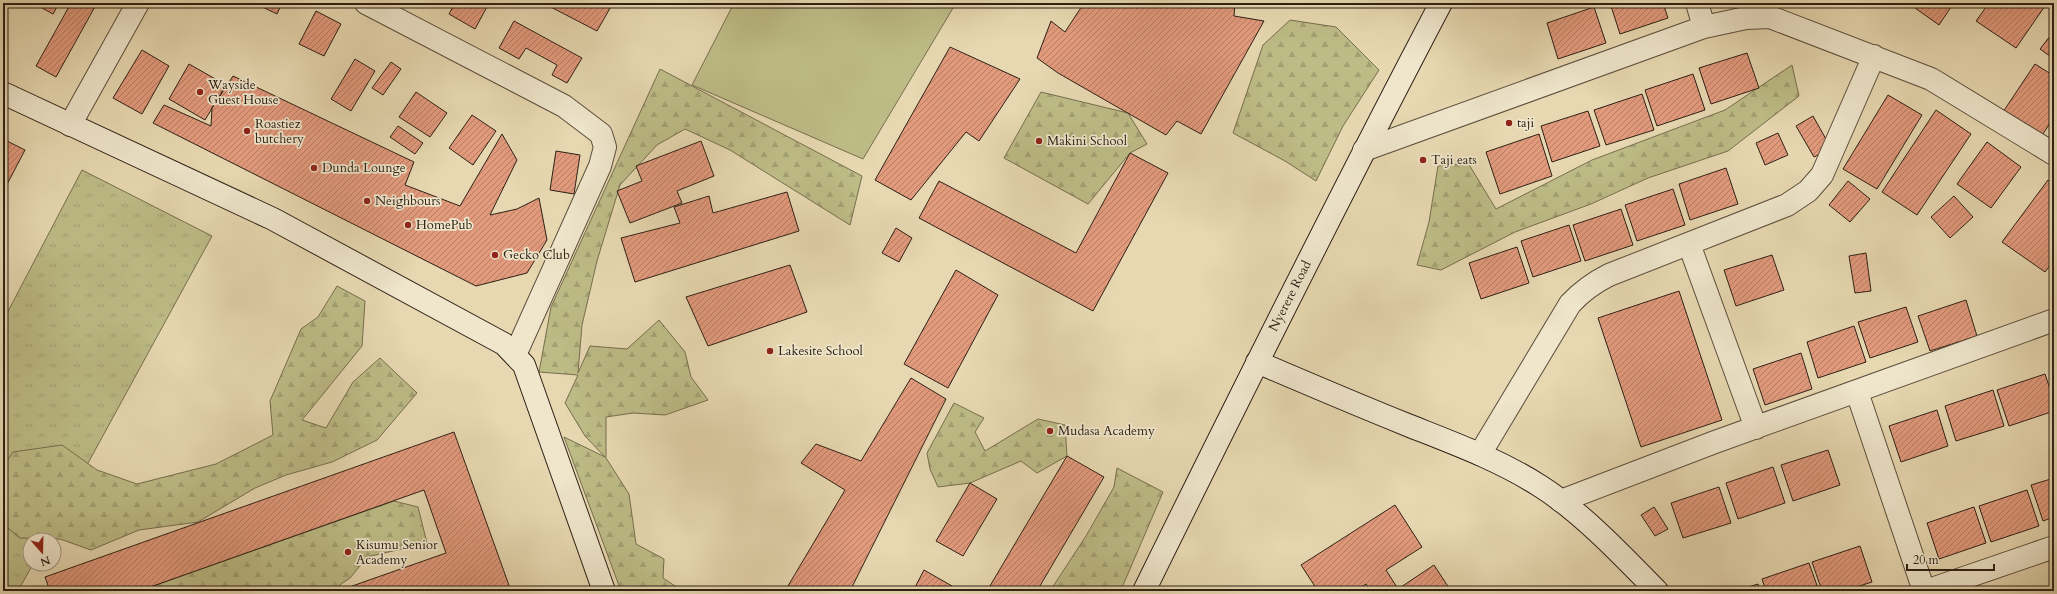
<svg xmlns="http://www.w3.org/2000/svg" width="2057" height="594" viewBox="0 0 2057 594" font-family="Cardo,serif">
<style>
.grass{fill:url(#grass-tufts);stroke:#766e4e}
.forest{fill:url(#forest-firs);stroke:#766e4e}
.pitch{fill:#bdbc87;stroke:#766e4e}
.building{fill:url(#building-hatch);stroke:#2e2015}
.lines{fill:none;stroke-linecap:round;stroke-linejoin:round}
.street-casing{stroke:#5c4e3c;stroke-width:24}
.secondary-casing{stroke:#2e2015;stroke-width:24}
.street{stroke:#efe6cc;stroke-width:22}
.secondary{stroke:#efe6cc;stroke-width:22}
.poi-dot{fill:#8f2418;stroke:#efe6cc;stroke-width:1.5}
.labels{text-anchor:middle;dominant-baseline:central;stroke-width:3.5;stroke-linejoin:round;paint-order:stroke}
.poi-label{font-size:13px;fill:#2e2015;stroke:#efe6cc;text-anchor:start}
.street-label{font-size:13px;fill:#2e2015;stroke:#efe6cc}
</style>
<defs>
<pattern id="grass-tufts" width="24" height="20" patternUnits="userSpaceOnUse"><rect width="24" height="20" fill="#bdbc87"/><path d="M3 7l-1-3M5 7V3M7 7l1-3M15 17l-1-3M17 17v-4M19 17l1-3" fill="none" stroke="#a3a174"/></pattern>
<pattern id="forest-firs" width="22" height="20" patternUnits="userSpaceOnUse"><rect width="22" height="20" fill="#bdbc87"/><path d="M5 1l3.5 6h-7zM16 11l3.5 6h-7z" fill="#a3a174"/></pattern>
<pattern id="building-hatch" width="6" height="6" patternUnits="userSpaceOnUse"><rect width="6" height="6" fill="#e29a7d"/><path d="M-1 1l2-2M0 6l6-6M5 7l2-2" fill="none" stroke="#b87d65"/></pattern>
</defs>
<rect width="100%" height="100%" fill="#e7d8b1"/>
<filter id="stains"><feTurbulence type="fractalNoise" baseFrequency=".005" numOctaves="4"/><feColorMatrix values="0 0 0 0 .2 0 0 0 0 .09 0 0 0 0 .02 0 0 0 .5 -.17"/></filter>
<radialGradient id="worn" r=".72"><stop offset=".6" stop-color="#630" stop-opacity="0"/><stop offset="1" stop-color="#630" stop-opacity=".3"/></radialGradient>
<path class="grass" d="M82,170L212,236L46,540H30V564H33L18,591H3V321Z"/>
<path class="forest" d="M1290,20L1336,27L1379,70L1343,126L1316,181L1285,161L1233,133L1263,45Z
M1792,65L1799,96L1728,151L1648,178L1591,204L1515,232L1441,270L1417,265L1429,222L1438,166L1468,163L1496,209L1592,160L1725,110Z
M660,69L862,176L850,225L730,150L685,129L657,145L620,185L597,261L582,325L578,373L590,346L627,349L659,320L685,352L691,377L708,400L665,415L633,413L606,417V458L629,494L636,544L664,559L663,578L678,588L677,591H621L564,437L605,457L585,436L565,403L578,375L539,372L551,307Z
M1041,92L1128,113L1147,144L1130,153L1088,204L1004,158Z
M337,286L365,301L362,346L302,420L326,428L353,382L380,358L417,393L377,440L332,462L286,475L255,488L198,522L139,530L91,550L60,539L20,538L3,524V467L13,452L62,445L97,470L137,484L216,464L273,435L270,401L301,329L318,317Z
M954,403L984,418L975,432L985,451L1038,419L1065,425L1067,456L1037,473L1021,461L970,483L938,487L930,469L927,453Z
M1117,468L1163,492L1121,590L1050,591L1086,536L1114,487Z
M394,501L418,507L427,543L367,557L350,578L331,591H139Z"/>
<path class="pitch" d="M734,3H956L863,159L692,85Z"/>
<path class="building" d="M33,3H59L53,14Z
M71,3H97L56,77L36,66Z
M254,3H282L277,14Z
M455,3L468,4L489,3L475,29L449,14Z
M543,3H583L586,5L587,3H613L597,31Z
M1084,3H1235L1234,16L1264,21L1201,134L1177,121L1166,135L1058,73L1037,58L1051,21L1065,32Z
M1610,3H1663L1668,18L1620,34Z
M1908,3H1945L1951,7L1939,25Z
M1989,3H2047L2016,48L1976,21Z
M1594,7L1606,43L1558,59L1547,23Z
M316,11L341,24L324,56L299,44Z
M514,21L582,58L567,83L552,75L557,65L526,48L519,59L499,48Z
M2054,31V59L2040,49Z
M950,47L1020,79L979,141L966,132L911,200L875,180Z
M142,50L169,66L142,114L113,98Z
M1747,53L1759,88L1711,104L1699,68Z
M355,59L375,71L351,111L331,99Z
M391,62L401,69L383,95L372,88Z
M189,64L226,85L205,120L169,99Z
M2035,64L2054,76V117L2041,137L2003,112Z
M1693,74L1705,110L1657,126L1645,90Z
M233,76L414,162L405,185L460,206L502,134L517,160L490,215L517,209L539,198L547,240L527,273L476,286L153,123L164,105L211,126L212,108Z
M416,92L447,113L430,137L399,117Z
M1642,94L1654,130L1606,145L1594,110Z
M1888,95L1922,115L1877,189L1843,169Z
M1936,110L1971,134L1917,215L1882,192Z
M1588,111L1600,146L1552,162L1541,126Z
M472,115L496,131L473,165L449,148Z
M1813,116L1831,148L1814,157L1796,126Z
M398,126L423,143L415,154L390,137Z
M1778,133L1788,155L1765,165L1756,143Z
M1539,134L1552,176L1500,194L1486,152Z
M3,139L25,150L3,192Z
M701,141L714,176L677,191L682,203L630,223L617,191L642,181L636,166Z
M1987,142L2021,167L1991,208L1957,184Z
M556,151L580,155L574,194L550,190Z
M1130,153L1168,173L1093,311L919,218L939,181L1076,253Z
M1726,168L1738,204L1690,220L1679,184Z
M2048,180L2054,185V260L2045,272L2002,242Z
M1848,181L1870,199L1850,222L1829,205Z
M1673,189L1685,225L1637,241L1625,205Z
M787,192L799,231L635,282L621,238L680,223L674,207L709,196L713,213Z
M1954,196L1973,217L1950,238L1931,217Z
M1621,209L1633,245L1585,261L1573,225Z
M1569,225L1581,261L1533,277L1521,241Z
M896,228L912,238L899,262L882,253Z
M1517,247L1529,283L1481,299L1469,263Z
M1866,253L1871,291L1855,293L1849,256Z
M1772,255L1784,290L1736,306L1724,270Z
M790,265L807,312L708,346L686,297Z
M956,270L998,295L948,388L904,364Z
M1679,291L1722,420L1641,447L1598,318Z
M1966,300L1977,336L1930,351L1918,316Z
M1906,307L1918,342L1870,358L1858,322Z
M1854,326L1866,362L1818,378L1807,342Z
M1801,353L1812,389L1765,405L1753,369Z
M2045,374L2054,401V411L2009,426L1997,390Z
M911,378L946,399L850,591H785L845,490L801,463L816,444L861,461Z
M1993,390L2004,426L1956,441L1945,406Z
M1937,410L1948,446L1901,462L1889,426Z
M454,432L511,591H461L459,587L448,591H338L446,553L424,490L139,591H50L45,577Z
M1828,450L1840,485L1793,501L1781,465Z
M1067,456L1104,477L1037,591H987Z
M1773,467L1785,503L1738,519L1726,483Z
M2054,478V517L2043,521L2031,485Z
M970,483L997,499L963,556L936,541Z
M1719,487L1731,523L1683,538L1671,503Z
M2027,490L2039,526L1991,542L1979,506Z
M1395,505L1422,547L1386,570L1398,589L1434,565L1451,591H1370L1366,584L1355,591H1318L1301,565Z
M1654,507L1668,529L1655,536L1641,515Z
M1974,507L1986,543L1939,559L1927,523Z
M1860,546L1872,582L1844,591H1822L1812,562Z
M1809,563L1819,591H1766L1762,579Z
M924,570L959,590L958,591H913Z
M1758,584L1761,591H1736Z"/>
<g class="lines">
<g class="street-casing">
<path id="street" d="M366,3L564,106L601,134L605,147L600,166L515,355
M1697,3L1704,27
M70,125L138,3
M1364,150L1704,27L1746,18L1770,17L1931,79L2054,154
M1689,244L1756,428
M1857,392L1924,591
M1480,454L1570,304C1582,291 1593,283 1609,275L1787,205L1808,191L1822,175L1874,56
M1561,501L1715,442L2054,320
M1926,591L2054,547"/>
</g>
<g class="secondary-casing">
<path id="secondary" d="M3,93L273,219L504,344L524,365L604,591
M1257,362C1306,383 1355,404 1405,424C1450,442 1498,459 1540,486C1580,511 1623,556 1657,591
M1144,591C1241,394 1339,197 1441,3"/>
</g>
<use href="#street" class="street"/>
<use href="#secondary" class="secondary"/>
</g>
<g class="poi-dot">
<circle cx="200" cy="92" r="4"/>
<circle cx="1509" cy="123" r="4"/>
<circle cx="247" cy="131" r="4"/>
<circle cx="1039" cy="141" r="4"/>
<circle cx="1423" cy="160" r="4"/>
<circle cx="314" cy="168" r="4"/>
<circle cx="367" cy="201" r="4"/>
<circle cx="408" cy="225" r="4"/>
<circle cx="495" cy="255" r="4"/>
<circle cx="770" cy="351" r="4"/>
<circle cx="1050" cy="431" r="4"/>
<circle cx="348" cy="552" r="4"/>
</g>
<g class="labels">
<g class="poi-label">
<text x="208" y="85">Wayside<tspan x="208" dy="15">Guest House</tspan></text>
<text x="1517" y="123">taji</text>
<text x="255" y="124">Roastiez<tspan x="255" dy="15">butchery</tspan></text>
<text x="1047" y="141">Makini School</text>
<text x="1431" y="160">Taji eats</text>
<text x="322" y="168">Dunda Lounge</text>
<text x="375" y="201">Neighbours</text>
<text x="416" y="225">HomePub</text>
<text x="503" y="255">Gecko Club</text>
<text x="778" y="351">Lakesite School</text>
<text x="1058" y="431">Mudasa Academy</text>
<text x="356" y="545">Kisumu Senior<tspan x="356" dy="15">Academy</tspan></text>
</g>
<g class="street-label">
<text transform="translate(1290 296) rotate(-63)">Nyerere Road</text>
</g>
</g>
<rect width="2057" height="594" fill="none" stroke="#e7d8b1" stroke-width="16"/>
<rect x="4" y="4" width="2049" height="586" fill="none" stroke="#2e2015" stroke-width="2"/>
<rect x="8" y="8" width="2041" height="578" fill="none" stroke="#2e2015"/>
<g transform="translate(42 552) rotate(160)"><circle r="19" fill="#efe6cc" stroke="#a29783"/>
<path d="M0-3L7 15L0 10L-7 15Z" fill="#8f2418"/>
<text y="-6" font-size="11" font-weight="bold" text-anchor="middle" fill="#2e2015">N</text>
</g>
<path d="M1907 564v6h87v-6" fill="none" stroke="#2e2015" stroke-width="2"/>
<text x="1913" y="564" font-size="12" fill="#2e2015" stroke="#efe6cc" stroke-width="3" paint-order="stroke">20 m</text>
<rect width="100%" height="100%" filter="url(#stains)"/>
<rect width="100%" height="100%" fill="url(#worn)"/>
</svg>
